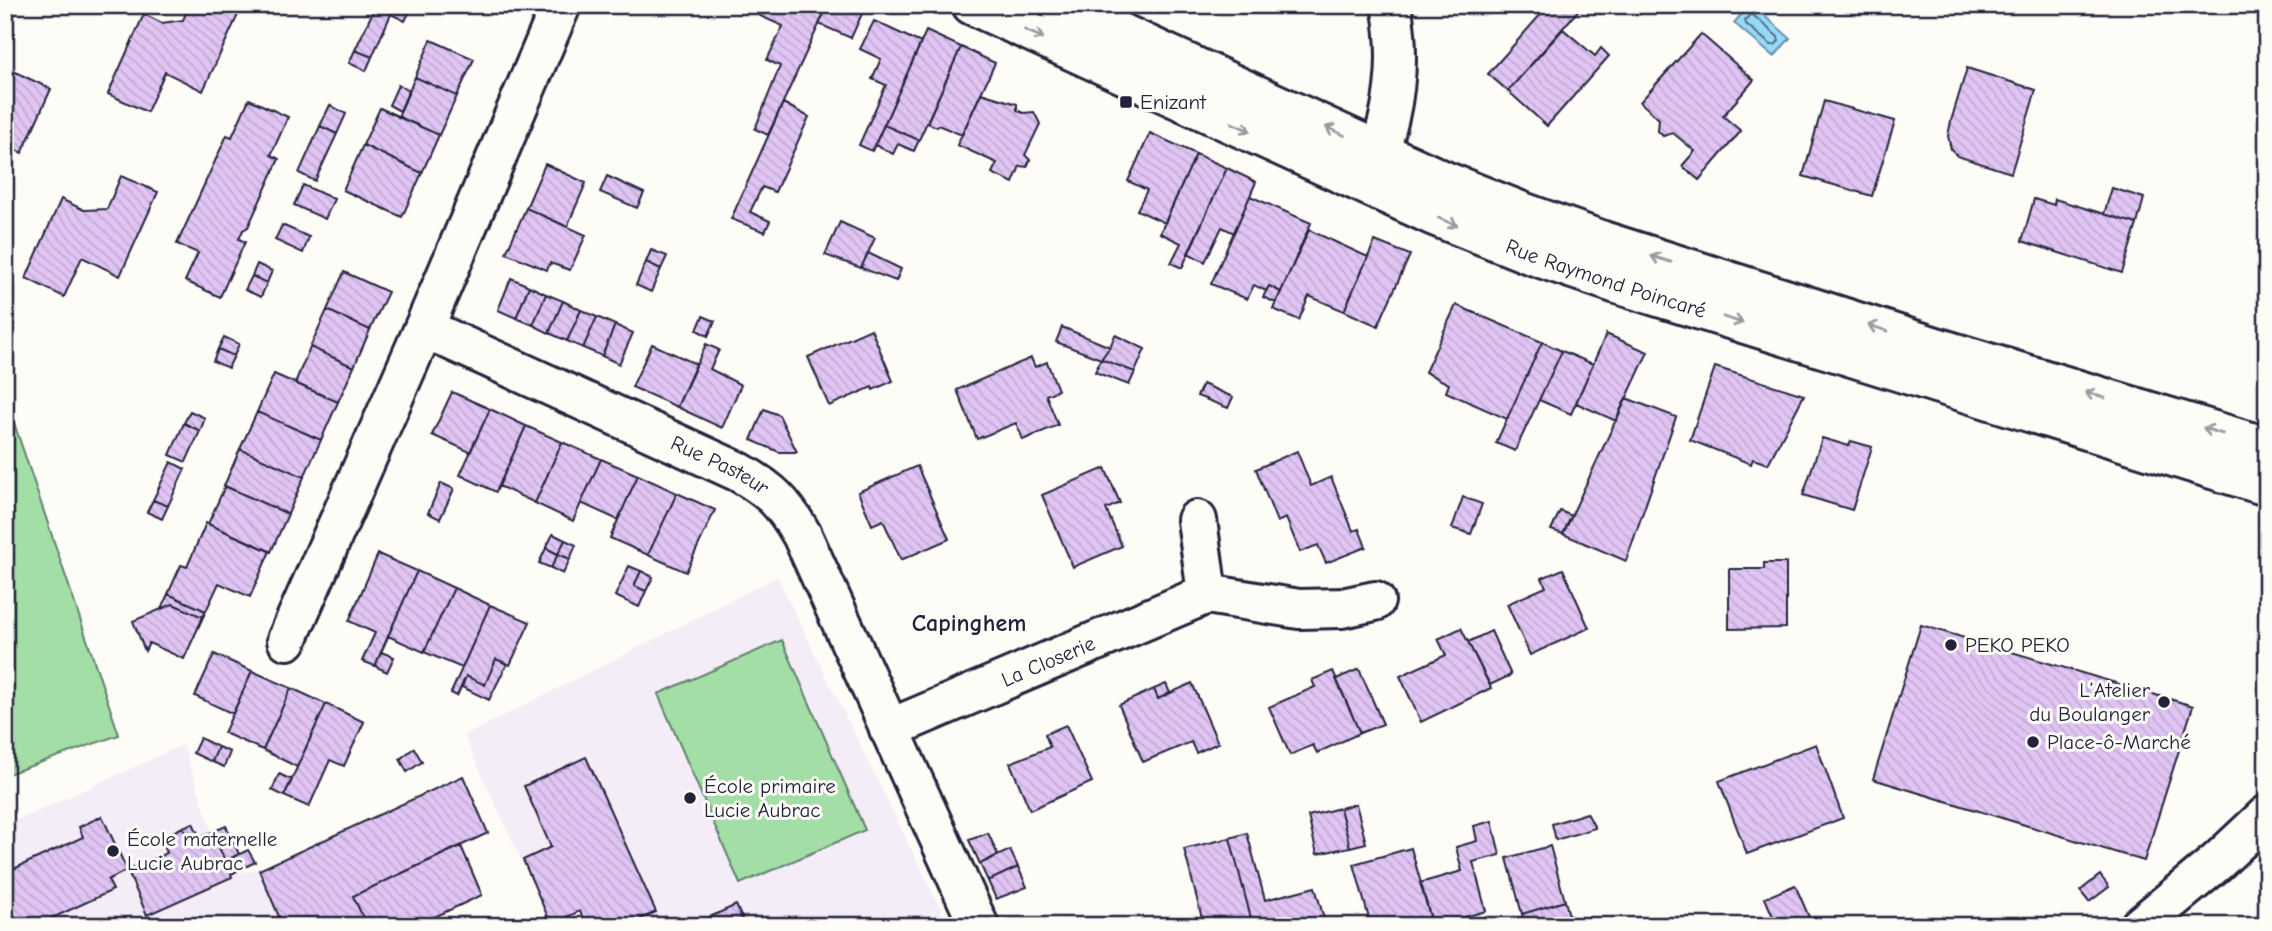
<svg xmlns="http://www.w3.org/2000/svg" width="2272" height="931" viewBox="0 0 2272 931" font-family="'Comic Neue',sans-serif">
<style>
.built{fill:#f4ecf6}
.pitch{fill:#a2dea5;stroke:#628070;stroke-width:2}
.water{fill:#95d9f7;stroke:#6790ac;stroke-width:2}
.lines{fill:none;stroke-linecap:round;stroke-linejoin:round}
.shore{stroke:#506b86;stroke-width:2}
.building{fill:url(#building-back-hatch);stroke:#22223b;stroke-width:2}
.minor-casing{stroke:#22223b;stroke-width:44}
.major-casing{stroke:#22223b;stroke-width:44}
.minor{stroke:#fdfcf7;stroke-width:38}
.major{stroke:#fdfcf7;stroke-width:38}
.oneway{stroke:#9a9aa2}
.poi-dot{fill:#22223b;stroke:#fdfcf7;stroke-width:2.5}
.labels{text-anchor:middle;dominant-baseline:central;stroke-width:6;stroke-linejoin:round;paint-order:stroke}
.poi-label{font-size:21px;fill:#22223b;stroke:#fdfcf7;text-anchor:start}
.street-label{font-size:21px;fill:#22223b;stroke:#fdfcf7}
.quarter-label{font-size:24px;font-weight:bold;fill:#22223b;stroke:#fdfcf7}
</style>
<defs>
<pattern id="building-back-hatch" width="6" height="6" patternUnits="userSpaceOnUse" patternTransform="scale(1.75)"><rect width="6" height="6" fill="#e0c5f4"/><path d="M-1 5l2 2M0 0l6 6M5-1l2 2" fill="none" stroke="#c0a9d2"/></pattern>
</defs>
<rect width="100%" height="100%" fill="#fdfcf7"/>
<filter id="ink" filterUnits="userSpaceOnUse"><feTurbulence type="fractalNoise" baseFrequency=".0143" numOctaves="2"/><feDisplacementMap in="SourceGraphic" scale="14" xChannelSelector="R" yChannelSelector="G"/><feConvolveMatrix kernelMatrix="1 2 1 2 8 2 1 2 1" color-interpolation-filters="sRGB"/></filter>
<g filter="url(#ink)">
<path class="built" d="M777,577L949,926H644L640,919L625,926H586L579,911L551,924L464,736Z
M183,745L212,832L230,874L259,870L283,926H5V826Z"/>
<path class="pitch" d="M5,396L119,735L5,775Z
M782,640L865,830L740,884L658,694Z"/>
<path class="water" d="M1749,5H1752L1790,38L1774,57L1734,23Z"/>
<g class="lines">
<path class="shore" d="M1750,15H1753L1778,37L1779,41L1775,45H1771L1746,24L1745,20Z"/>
</g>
<path class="building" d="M189,5L242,6L203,91L165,72L147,112L108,94L144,14L162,23L183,20Z
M376,5H413L405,21L391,14L372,57L355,50Z
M763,5H828L768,135L755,129L780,66L767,60L783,26L758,15Z
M828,5H866L851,38L819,24Z
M1549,5H1583L1508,91L1488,74Z
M874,21L921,43L872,151L859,145L886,85L872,79L881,59L860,49Z
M1563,29L1595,56L1601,48L1609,56L1547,126L1508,91Z
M926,31L961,47L919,140L884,125Z
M1701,34L1754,80L1723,116L1741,131L1699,180L1682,166L1695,151L1673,133L1663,136L1658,131L1659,119L1640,102Z
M431,40L474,59L457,96L415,77Z
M961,47L995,63L962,135L938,125L937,127L927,123Z
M355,50L372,57L366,71L349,63Z
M1967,68L2036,90L2011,173L1957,156L1951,149L1948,136L1951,121Z
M9,69L51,89L22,153L5,145V77Z
M415,77L457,96L439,135L398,117Z
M398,85L409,90L400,111L389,105Z
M981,93L1017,104V110L1023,113L1034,112L1040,124L1025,155L1030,160L1027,167L1020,166L1013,183L992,173L997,163L957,145Z
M249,99L288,117L271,155L279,159L248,227L243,230L239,239L245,242L220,297L185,281L198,253L177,244L227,135L232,137Z
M1824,101L1895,121L1872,196L1803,176Z
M783,103L809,117L775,192L762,187L750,212L770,221L765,232L731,219Z
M330,105L346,114L337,134L320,126Z
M380,108L439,135L422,173L363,145Z
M884,125L919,140L914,151L898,144L893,154L875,145Z
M320,126L337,134L315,181L299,173Z
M1150,133L1196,154L1165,223L1137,210L1147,190L1128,181Z
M363,145L422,173L402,217L343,190Z
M1196,154L1227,168L1182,268L1171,263L1181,243L1160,233Z
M545,164L586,183L567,227L526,208Z
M1227,168L1256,182L1234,233L1222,227L1205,262L1188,253Z
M121,176L158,192L120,276L82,257L64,297L26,278L61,199L84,210L107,209Z
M607,176L644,193L637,208L600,192Z
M303,185L334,199L325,219L294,205Z
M2112,188L2144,198L2137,224L2104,214Z
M1250,196L1311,223L1281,292L1269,286L1266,291L1254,285L1247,299L1211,284Z
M2034,199L2054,205L2055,199L2137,224L2122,273L2022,241Z
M526,208L586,235L570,270L550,263L547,270L506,253Z
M840,222L875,238L861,268L825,255Z
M282,225L309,237L303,253L275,240Z
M1309,230L1368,257L1344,311L1309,296L1299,320L1273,309Z
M1375,241L1410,255L1378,326L1344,311Z
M651,250L667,256L661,269L646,262Z
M868,253L901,269L896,281L861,268Z
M646,262L661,269L651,292L636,285Z
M257,264L272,271L267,283L252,276Z
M344,272L388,292L370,330L327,310Z
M252,276L267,283L261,297L245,290Z
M511,278L529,286L516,318L498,310Z
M529,286L546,294L533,325L516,318Z
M1269,286L1281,292L1276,303L1263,297Z
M546,294L563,301L549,333L533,325Z
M563,301L581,310L567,341L549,333Z
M1456,305L1542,342L1507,419L1446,392L1449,384L1425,372Z
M327,310L370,330L354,367L310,347Z
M581,310L597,317L583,348L567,341Z
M703,316L715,321L708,336L697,330Z
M597,317L615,325L602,356L583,348Z
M615,325L633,333L619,364L602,356Z
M1062,327L1110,347L1101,359L1056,342Z
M871,329L893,381L873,390L872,387L829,406L808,357Z
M1606,334L1648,352L1616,421L1576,403Z
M1115,335L1145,349L1135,372L1101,359L1110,347Z
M224,337L239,344L234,356L218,349Z
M1542,342L1562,351L1515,451L1496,443Z
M652,344L696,364L677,407L632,387Z
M706,344L719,350L710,369L741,385L722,428L677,407Z
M310,347L354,367L338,402L295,383Z
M218,349L234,356L228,368L213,361Z
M1562,351L1593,364L1571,414L1539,400Z
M1031,358L1035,367L1047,362L1058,390L1046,395L1058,425L1023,440L1016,423L977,439L957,390Z
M1101,359L1135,372L1129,385L1095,372Z
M1715,367L1804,395L1768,464L1753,459L1751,464L1690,440Z
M274,374L338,402L321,440L257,412Z
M1203,384L1233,397L1228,408L1197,396Z
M452,392L490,409L470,452L432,435Z
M1626,398L1676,417L1626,561L1563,534Z
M490,409L526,426L496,492L460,475Z
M764,409L779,415L797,452H779L751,440Z
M190,411L205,418L200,431L184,423Z
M257,412L321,440L304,477L240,449Z
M184,423L200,431L186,462L170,455Z
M526,426L562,442L535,503L499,486Z
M1822,438L1849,446L1851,441L1872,447L1852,510L1803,495Z
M562,442L601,459L573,521L535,503Z
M240,449L304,477L288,514L224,486Z
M1297,451L1311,486L1331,477L1353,531L1359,529L1366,547L1326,563L1318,545L1300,552L1286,518L1277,522L1256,469Z
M601,459L638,475L618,520L581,503Z
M171,462L185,469L168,506L153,500Z
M917,466L949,539L901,560L883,520L872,525L858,492Z
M1105,468L1120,503L1106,509L1122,546L1073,567L1042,495Z
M638,475L677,493L648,555L610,538Z
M441,483L454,489L440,519L428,513Z
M225,486L288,514L271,552L208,524Z
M677,493L715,510L686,572L648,555Z
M1463,497L1482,504L1471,534L1452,528Z
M153,500L168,506L162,519L147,512Z
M1560,511L1572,516L1563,534L1551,530Z
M206,523L270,551L250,597L219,583L206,611L168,594L181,565L187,567Z
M553,534L565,540L558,554L546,548Z
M565,540L576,545L570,559L558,554Z
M546,548L558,554L551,568L539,563Z
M378,554L417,571L375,666L362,661L375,633L349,621Z
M558,554L570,559L563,574L551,568Z
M1764,563H1786V628L1729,629V569H1764Z
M629,566L641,571L634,586L646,591L639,607L615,596Z
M1563,569L1589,628L1530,655L1507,604L1546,587L1542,578Z
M417,571L454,588L424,652L388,636Z
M641,571L653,577L646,591L634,586Z
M454,588L490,605L462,668L424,652Z
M168,594L206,611L203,617L173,604L161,609Z
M173,604L203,617L184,659L149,643L145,651L133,621Z
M490,605L530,622L510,665L496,659L485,685L466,676L457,696L451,693Z
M1921,625L2193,706L2144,861L1873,779Z
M1461,628L1491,688L1421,722L1400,676L1446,655L1438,639Z
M1491,631L1511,675L1490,685L1468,642Z
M381,652L394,657L387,672L375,666Z
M214,654L252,671L233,714L195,696Z
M496,659L507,664L489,700L462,687L466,676L485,685Z
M1359,669L1383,724L1360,733L1336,679Z
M252,671L291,688L263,750L224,733Z
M1333,671L1360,733L1317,753L1313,745L1290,755L1269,707L1315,687L1312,680Z
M1192,683L1218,743L1196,753L1191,742L1143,762L1119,705L1154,689L1158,699Z
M1166,684L1170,693L1158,699L1154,689Z
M291,688L326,704L297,767L263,750Z
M326,704L364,722L344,766L330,760L309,807L284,796Z
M1066,725L1092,782L1030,810L1010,763L1050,747L1045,734Z
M200,738L218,747L212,762L193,753Z
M1816,744L1843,818L1747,854L1719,781Z
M218,747L230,752L224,767L212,762Z
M414,748L422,762L407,772L400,759Z
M586,757L656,912L625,926H586L580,911L551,924L523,860L551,847L524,786Z
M279,774L292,780L284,796L272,790Z
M463,776L488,833L353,896L367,926H296L294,921L283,926L259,870Z
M1356,804L1366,843L1350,847L1340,808Z
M1340,808L1350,847L1317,854L1308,816Z
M1587,813L1595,828L1556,840L1552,824Z
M102,816L127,870L108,880L113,890L35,926H5V873L83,837L79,827Z
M1492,821L1500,855L1473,862L1486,911L1433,926L1420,883L1462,871L1456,847L1477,841L1474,826Z
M193,823L200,838L189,843L183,827Z
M226,826L239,854L225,861L212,832Z
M183,827L189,843L212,832L225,861L248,850L255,862L231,874L232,877L147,915L127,870L167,853L161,838Z
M988,833L998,855L980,864L969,840Z
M1247,833L1265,900L1315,887L1326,926H1253L1230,838Z
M1230,838L1253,926H1204L1184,849Z
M461,846L482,895L415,926H367L353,896Z
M1550,846L1565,901L1522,914L1507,858Z
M1411,848L1433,926H1371L1354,864Z
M1010,850L1018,867L988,881L980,864Z
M1018,867L1027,887L996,899L988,881Z
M2100,875L2109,887L2089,902L2080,891Z
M1795,885L1813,926H1777L1765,898Z
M1565,901L1572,926H1525L1522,914Z
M736,905L745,926H690Z"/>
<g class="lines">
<g class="minor-casing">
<g id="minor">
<path d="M1368,180C1393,124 1403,66 1391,5"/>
<path id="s1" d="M424,328L739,472C772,491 783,502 802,535L979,926"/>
<path d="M1207,594L1299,609L1342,608L1375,601"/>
<path d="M287,640L424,328L561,5"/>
<path id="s2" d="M889,729L1207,594L1197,520"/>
<path d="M2140,926L2217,862L2267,815"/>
</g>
</g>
<g class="major-casing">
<g id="major">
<path id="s3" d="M972,5L1432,215L1532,255L1614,283L2267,486"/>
<path d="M1060,5L1447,182L1525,213L1603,241L1936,347L2267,447"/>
</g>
</g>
<use href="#minor" class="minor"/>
<use href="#major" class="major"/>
</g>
<defs><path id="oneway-shaft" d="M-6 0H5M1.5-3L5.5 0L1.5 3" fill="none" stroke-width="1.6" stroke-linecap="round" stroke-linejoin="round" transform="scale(1.75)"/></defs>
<g class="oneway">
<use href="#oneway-shaft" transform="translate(1034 34) rotate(24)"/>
<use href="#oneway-shaft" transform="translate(1241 127) rotate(24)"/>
<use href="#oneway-shaft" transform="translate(1335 131) rotate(-155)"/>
<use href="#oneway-shaft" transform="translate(1448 222) rotate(23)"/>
<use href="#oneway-shaft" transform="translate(1661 259) rotate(-163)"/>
<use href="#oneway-shaft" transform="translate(1733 320) rotate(17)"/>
<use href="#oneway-shaft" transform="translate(1878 328) rotate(-162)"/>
<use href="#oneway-shaft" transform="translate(2095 395) rotate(-163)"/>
<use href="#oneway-shaft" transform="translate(2213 431) rotate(-163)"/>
</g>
</g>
<g class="poi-dot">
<rect x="1119" y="95" width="14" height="14" rx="3.5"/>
<circle cx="1951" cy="645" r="7"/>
<circle cx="2164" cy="702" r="7"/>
<circle cx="2033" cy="742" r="7"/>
<circle cx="690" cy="798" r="7"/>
<circle cx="113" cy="851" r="7"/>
</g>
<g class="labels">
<g class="poi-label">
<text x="1140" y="102">Enizant</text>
<text x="1965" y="645">PEKO PEKO</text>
<text x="2150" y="690" text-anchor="end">L’Atelier<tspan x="2150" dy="24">du Boulanger</tspan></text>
<text x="2047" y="742">Place-ô-Marché</text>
<text x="704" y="786">École primaire<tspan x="704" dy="24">Lucie Aubrac</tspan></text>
<text x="127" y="839">École maternelle<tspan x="127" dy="24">Lucie Aubrac</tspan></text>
</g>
<g class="street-label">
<text stroke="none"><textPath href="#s3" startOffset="691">Rue Raymond Poincaré</textPath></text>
<text stroke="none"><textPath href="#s1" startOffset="326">Rue Pasteur</textPath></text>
<text stroke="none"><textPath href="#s2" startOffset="173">La Closerie</textPath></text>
</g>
<g class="quarter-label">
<text x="969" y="623">Capinghem</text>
</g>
</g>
<rect width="2272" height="931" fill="none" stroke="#fdfcf7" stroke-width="28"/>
<rect x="14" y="14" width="2244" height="903" fill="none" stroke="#22223b" stroke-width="2.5" filter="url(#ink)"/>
</svg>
